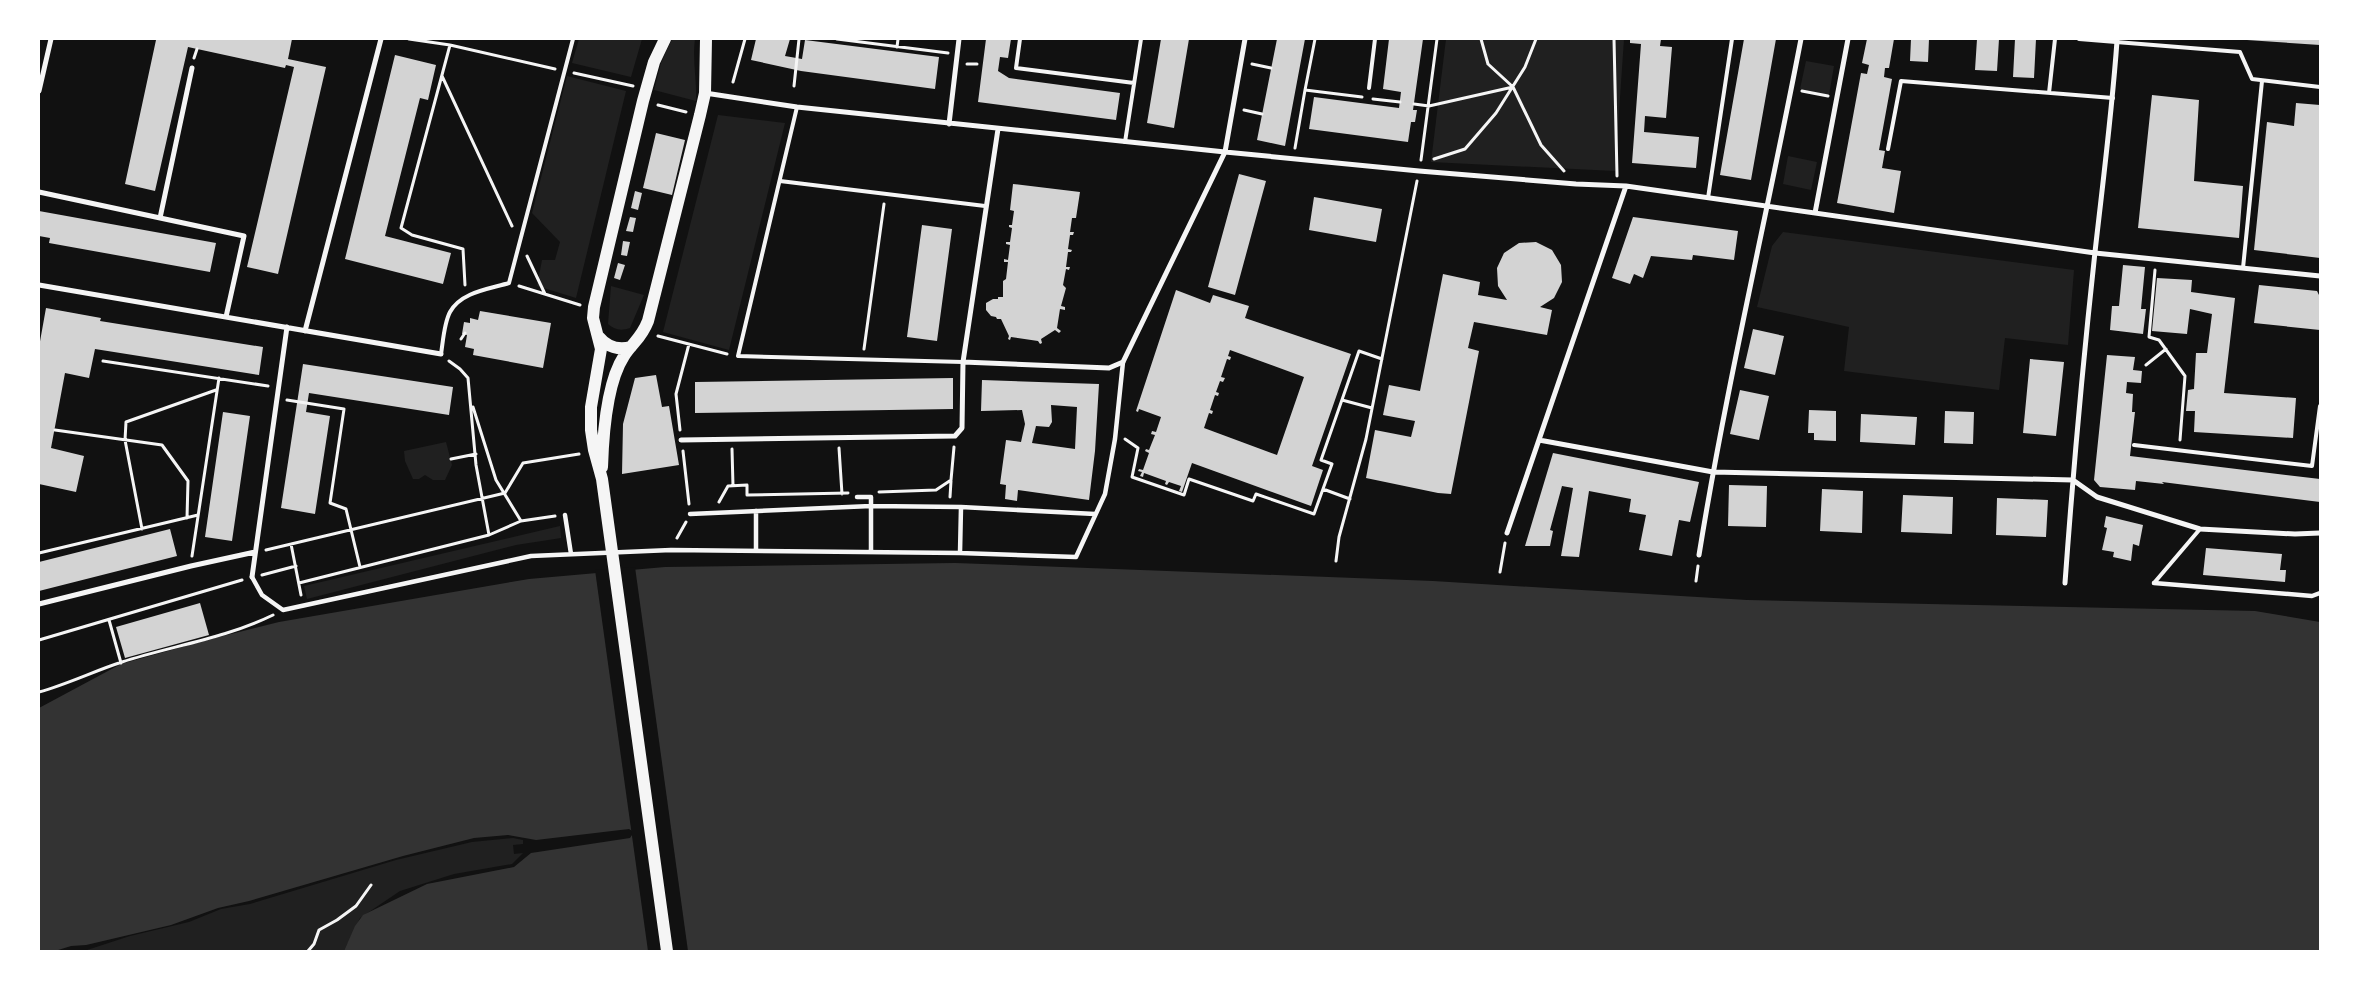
<svg xmlns="http://www.w3.org/2000/svg" width="2359" height="990" viewBox="0 0 2359 990" font-family="Montserrat,sans-serif">
<style>
.green{fill:#202020}
.water{fill:#333}
.pier{fill:#111}
.building{fill:#d3d3d3;fill-rule:evenodd}
.lines{fill:none;stroke-linecap:round;stroke-linejoin:round}
.path{stroke:#f5f5f5;stroke-width:3}
.service{stroke:#f5f5f5;stroke-width:4}
.pedestrian{stroke:#f5f5f5;stroke-width:4.5}
.minor{stroke:#f5f5f5;stroke-width:5}
.primary{stroke:#f5f5f5;stroke-width:12}
</style>
<rect width="100%" height="100%" fill="#111"/>
<path class="green" d="M579,39H642L631,77L572,63Z
M672,39H695C692,58 697,81 696,101L654,90L661,63Z
M1446,39H1624L1615,171L1431,162Z
M1806,61L1834,66L1829,95L1800,89Z
M567,76L626,91L576,298L537,286L542,260H555L560,242L532,213Z
M718,115L785,123L729,350L663,332Z
M1788,156L1817,162L1811,190L1783,184Z
M1783,232L2074,270L2068,345L2005,338L1999,390L1844,371L1849,327L1757,307L1772,246Z
M611,286L644,295L630,328C621,331 615,330 608,324Z
M446,442L452,465L445,480H433L425,475L419,479H413L405,461L404,451Z
M560,526L561,538L516,545L307,599L304,586Z
M513,838L523,840V844L513,845L514,854L523,853L512,864L454,874L400,891L360,918L344,951H84L130,936L189,922L221,909L250,904L396,860L472,842Z"/>
<path class="water" d="M955,563L1433,581L1747,600L2255,611L2320,622V951H344L355,926L363,915L427,884L514,867L531,853L630,838L634,832L629,829L536,840L508,835L474,838L403,856L249,901L218,908L171,925L86,945L71,946L55,951H39V708L121,664L211,639L279,622L529,579L665,567Z"/>
<path class="pier" d="M635,567L688,951H648L595,570Z"/>
<path class="building" d="M153,39H292L288,59L326,67L278,274L247,267L294,67L286,65L285,68L188,47L155,191L125,184L156,40Z
M756,39H790L785,56L802,59L805,40L939,57L935,89L801,71L751,60Z
M986,39H1011L1008,58L1000,57L998,71L1009,78L1120,93L1116,120L978,102Z
M1161,39H1189L1174,128L1147,123Z
M1277,39H1305L1285,146L1257,140Z
M1389,39H1423L1413,110H1417L1415,122H1411L1408,142L1309,129L1314,97L1399,108L1401,92L1383,89Z
M1630,39H1661L1660,46L1672,47L1666,118L1645,116L1644,132L1699,137L1696,168L1632,163L1641,44L1630,43Z
M1744,39H1776L1751,180L1720,175Z
M1867,39H1894L1889,68H1885L1884,77L1892,79L1879,150L1885,151L1882,168L1901,171L1894,213L1837,203L1861,73L1867,74L1869,65L1862,63Z
M1911,39H1929L1928,62L1910,61Z
M1977,39H1999L1997,71L1975,70Z
M2015,39H2036L2034,78L2013,77Z
M2247,39H2320V45L2247,40Z
M395,55L436,65L428,100L420,98L385,236L451,253L443,284L345,259Z
M2152,95L2199,100L2194,181L2243,186L2239,238L2138,228Z
M2296,103L2320,105V258L2254,250L2267,122L2294,126Z
M656,133L685,140L672,195L643,188Z
M1239,174L1266,181L1235,295L1208,287Z
M1013,184L1080,192L1076,218H1072L1070,232H1074L1073,235H1070L1068,249L1072,250L1071,252H1068L1066,267H1070L1069,270L1066,269L1063,285L1066,288L1061,306L1065,307V310L1060,309L1057,328L1061,331L1059,333L1055,330L1041,339L1042,343L1040,344L1038,341L1011,337L1010,340L1008,339L1009,336L1001,319H997L996,317L991,316L986,310V303L993,299H998V297H1003V281L1006,279L1008,262H1004V259L1008,260L1010,245L1006,244V242H1010L1012,228L1009,227V225H1012L1014,211L1010,210Z
M635,191L642,193L638,210L631,208Z
M1314,197L1382,209L1376,242L1309,230Z
M39,211L216,243L210,272L49,243L50,238L39,236Z
M630,217L636,218L633,232L626,231Z
M1633,217L1738,231L1734,260L1693,255L1692,260L1651,256L1643,278L1634,274L1630,284L1612,278Z
M922,225L952,229L937,341L907,337Z
M623,241L630,242L627,256L621,255Z
M1536,242L1552,250L1561,265L1562,282L1554,298L1540,307L1552,310L1547,335L1474,322L1468,348L1479,351L1451,494L1438,493L1366,478L1375,430L1411,437L1415,421L1383,415L1389,385L1420,391L1443,274L1480,282L1478,295L1507,300L1498,286L1497,268L1504,253L1519,243Z
M618,263L625,265L620,280L614,278Z
M2123,265L2145,267L2141,309H2146L2143,334L2110,330L2112,306H2119Z
M2157,278L2192,280L2191,292L2235,298L2224,393L2296,398L2293,438L2194,432L2195,411H2186L2188,390L2194,389L2196,353H2207L2212,314L2190,309L2187,334L2152,331Z
M2259,285L2317,291L2320,297V330L2254,323Z
M1176,290L1210,303L1213,295L1249,306L1245,318L1351,354L1312,466L1323,470L1311,506L1192,463L1182,492L1179,491L1181,486L1169,482L1167,485L1165,484L1166,481L1144,473L1143,477L1140,476L1142,472L1138,471L1139,469L1143,470L1149,453L1145,451L1146,449L1149,450L1155,435L1151,434L1152,431L1156,432L1161,417L1139,409L1138,412L1136,411ZM1230,350L1304,377L1277,455L1204,428L1209,413L1212,414L1213,411L1210,410L1215,395L1218,396L1219,393L1216,392L1220,381L1223,382L1225,378L1221,377L1227,359L1230,360L1231,357L1228,356Z
M46,308L101,318L100,321L263,347L259,375L95,349L89,378L65,373L51,448L84,456L76,492L39,484V347Z
M480,311L551,323L543,368L473,355L474,349L465,347L467,335L462,334L464,322L470,323V318L478,320Z
M1753,329L1784,336L1775,375L1744,368Z
M2107,355L2135,357L2133,370L2142,371L2141,383L2127,382L2126,393L2133,394L2132,412H2135L2130,456L2320,479V502L2162,482L2164,484L2136,481L2135,490L2100,487L2094,480Z
M2030,359L2064,362L2056,436L2023,433Z
M303,364L453,387L449,415L309,393L306,412L330,416L315,514L281,508Z
M656,375L662,407L669,406L679,465L622,474L623,424L635,378Z
M953,378V409L695,413V382Z
M982,380L1099,384L1095,451L1089,500L1018,490L1017,501L1005,499L1006,485L1000,484L1006,440L1021,442L1025,424L1022,410L981,411ZM1051,405L1077,407L1075,449L1032,443L1036,426L1049,427L1052,422Z
M1740,390L1769,396L1759,440L1730,434Z
M1809,410L1836,411V441L1814,440V433H1808Z
M1945,411L1974,412L1973,444L1944,443Z
M223,412L250,416L232,541L205,537Z
M1861,414L1917,417L1915,445L1860,442Z
M1553,453L1699,482L1690,522L1679,520L1672,556L1639,550L1646,515L1629,512L1631,499L1589,491L1579,557L1561,556L1573,488L1562,486L1550,530L1553,531L1550,546H1525Z
M1729,485L1767,486L1766,527L1728,526Z
M1822,489L1863,491L1862,533L1820,531Z
M1903,495L1953,497L1952,534L1901,532Z
M1997,498L2048,500L2046,537L1996,535Z
M2106,516L2143,525L2139,546L2133,544L2131,561L2113,557L2114,552L2102,550L2107,528L2104,527Z
M170,529L177,556L39,591V562Z
M2206,548L2282,554L2280,570H2286L2285,582L2203,575Z
M200,603L209,635L125,658L116,627Z"/>
<g class="lines">
<path class="path" d="M409,39L450,45L555,69
M837,39L948,53
M1481,39L1488,64L1513,87L1541,145L1564,171
M1614,39L1617,176
M450,45L401,228L412,235L463,249L465,285
M897,47L898,39
M194,58L197,49
M967,64H977
M1252,64L1271,68
M574,73L633,86
M442,76L512,226
M733,82L745,39
M794,86L799,39
M1305,90L1315,39
M1802,91L1828,96
M1373,99L1400,102
M1414,104L1429,106L1513,87
M658,105L686,112
M1244,110L1262,114
M1295,148L1305,90L1362,97
M1434,159L1465,149L1496,113L1525,67L1536,39
M1421,160L1437,39
M527,256L545,294
M2155,270L2149,337L2159,340L2185,376L2180,440
M519,286L580,305
M658,336L727,354
M461,339L465,333
M864,349L884,204
M103,361L268,386
M449,361L460,369L468,378L476,465L489,535
M2146,365L2166,349
M287,400L344,409L330,503L346,509L360,567
M1342,400L1372,408
M473,407L496,480L521,521
M55,430L162,445L188,481L187,518
M680,430L676,394L689,344
M1125,439L1138,448L1132,477L1184,495L1189,479L1253,501L1256,494L1314,514L1332,464L1321,460L1359,351L1382,359
M839,448L842,494
M732,449L733,486
M683,451L689,504
M451,459L476,454
M1323,489L1350,499
M879,492L936,490L951,480L954,447
M505,493L523,463L579,454
M950,497L951,481
M719,502L728,486L747,485V495L848,493
M142,529L125,440L126,422L216,390
M677,538L686,522
M291,544L301,595
M266,550L505,493
M39,553L198,515
M192,556L219,378
M1336,561L1339,537L1366,439L1417,181
M1500,572L1505,543
M262,575L296,566
M1696,581L1698,566
M299,583L489,535L521,521L555,516
M109,620L121,663
M39,640L242,580
M39,692C68,684 94,671 122,662C172,646 226,638 273,615
M308,951L314,944L319,930L337,920L356,906L371,885"/>
<path class="service" d="M1020,39L1016,68L1134,83
M2079,39L2240,52L2252,79L2320,87
M1369,88L1375,39
M2049,93L2055,39
M797,107L738,356L963,362
M1125,142L1141,39
M1888,149L1901,81L2113,98
M780,181L985,206
M1708,198L1732,39
M2243,268L2262,81
M441,354C443,342 444,323 450,312C461,292 489,289 509,283L573,39
M2134,445L2312,466L2320,406
M2154,583L2200,529"/>
<path class="pedestrian" d="M857,497H871V552
M756,511V551
M690,514L871,506L961,507L1095,514
M565,515L571,554
M960,553L961,507
M252,577L262,595L283,610L531,556L671,550L960,553L1076,557L1105,494L1115,439L1123,362
M2154,583L2312,596L2320,593"/>
<path class="minor" d="M39,91L51,39
M705,93L797,107L1225,152L1419,171L1576,184L1626,186L2095,253L2320,276
M949,124L959,39
M39,192L244,236L226,317
M1815,213L1848,39
M160,218L192,68
M39,285L441,354
M305,331L381,39
M963,362L1109,368L1123,362L1225,152L1245,39
M681,440L955,436L962,428L963,362L998,129
M1539,440L1713,472L2073,480L2097,497L2200,529L2295,534L2320,533
M1507,533L1626,186
M1699,555C1727,382 1768,211 1801,39
M252,577L287,327
M2065,583C2073,472 2083,362 2095,252C2103,181 2112,112 2117,41
M39,604L191,566L255,552"/>
<path class="primary" d="M665,39L654,62L643,101L594,307L593,318L601,349L591,407V430L594,450L602,479L667,951
M599,337C607,347 619,350 631,347
M602,467C603,436 607,382 624,356C633,342 641,339 648,321L700,115L705,93L706,39"/>
</g>
<rect width="2359" height="990" fill="none" stroke="#ffffff" stroke-width="80"/>
</svg>
